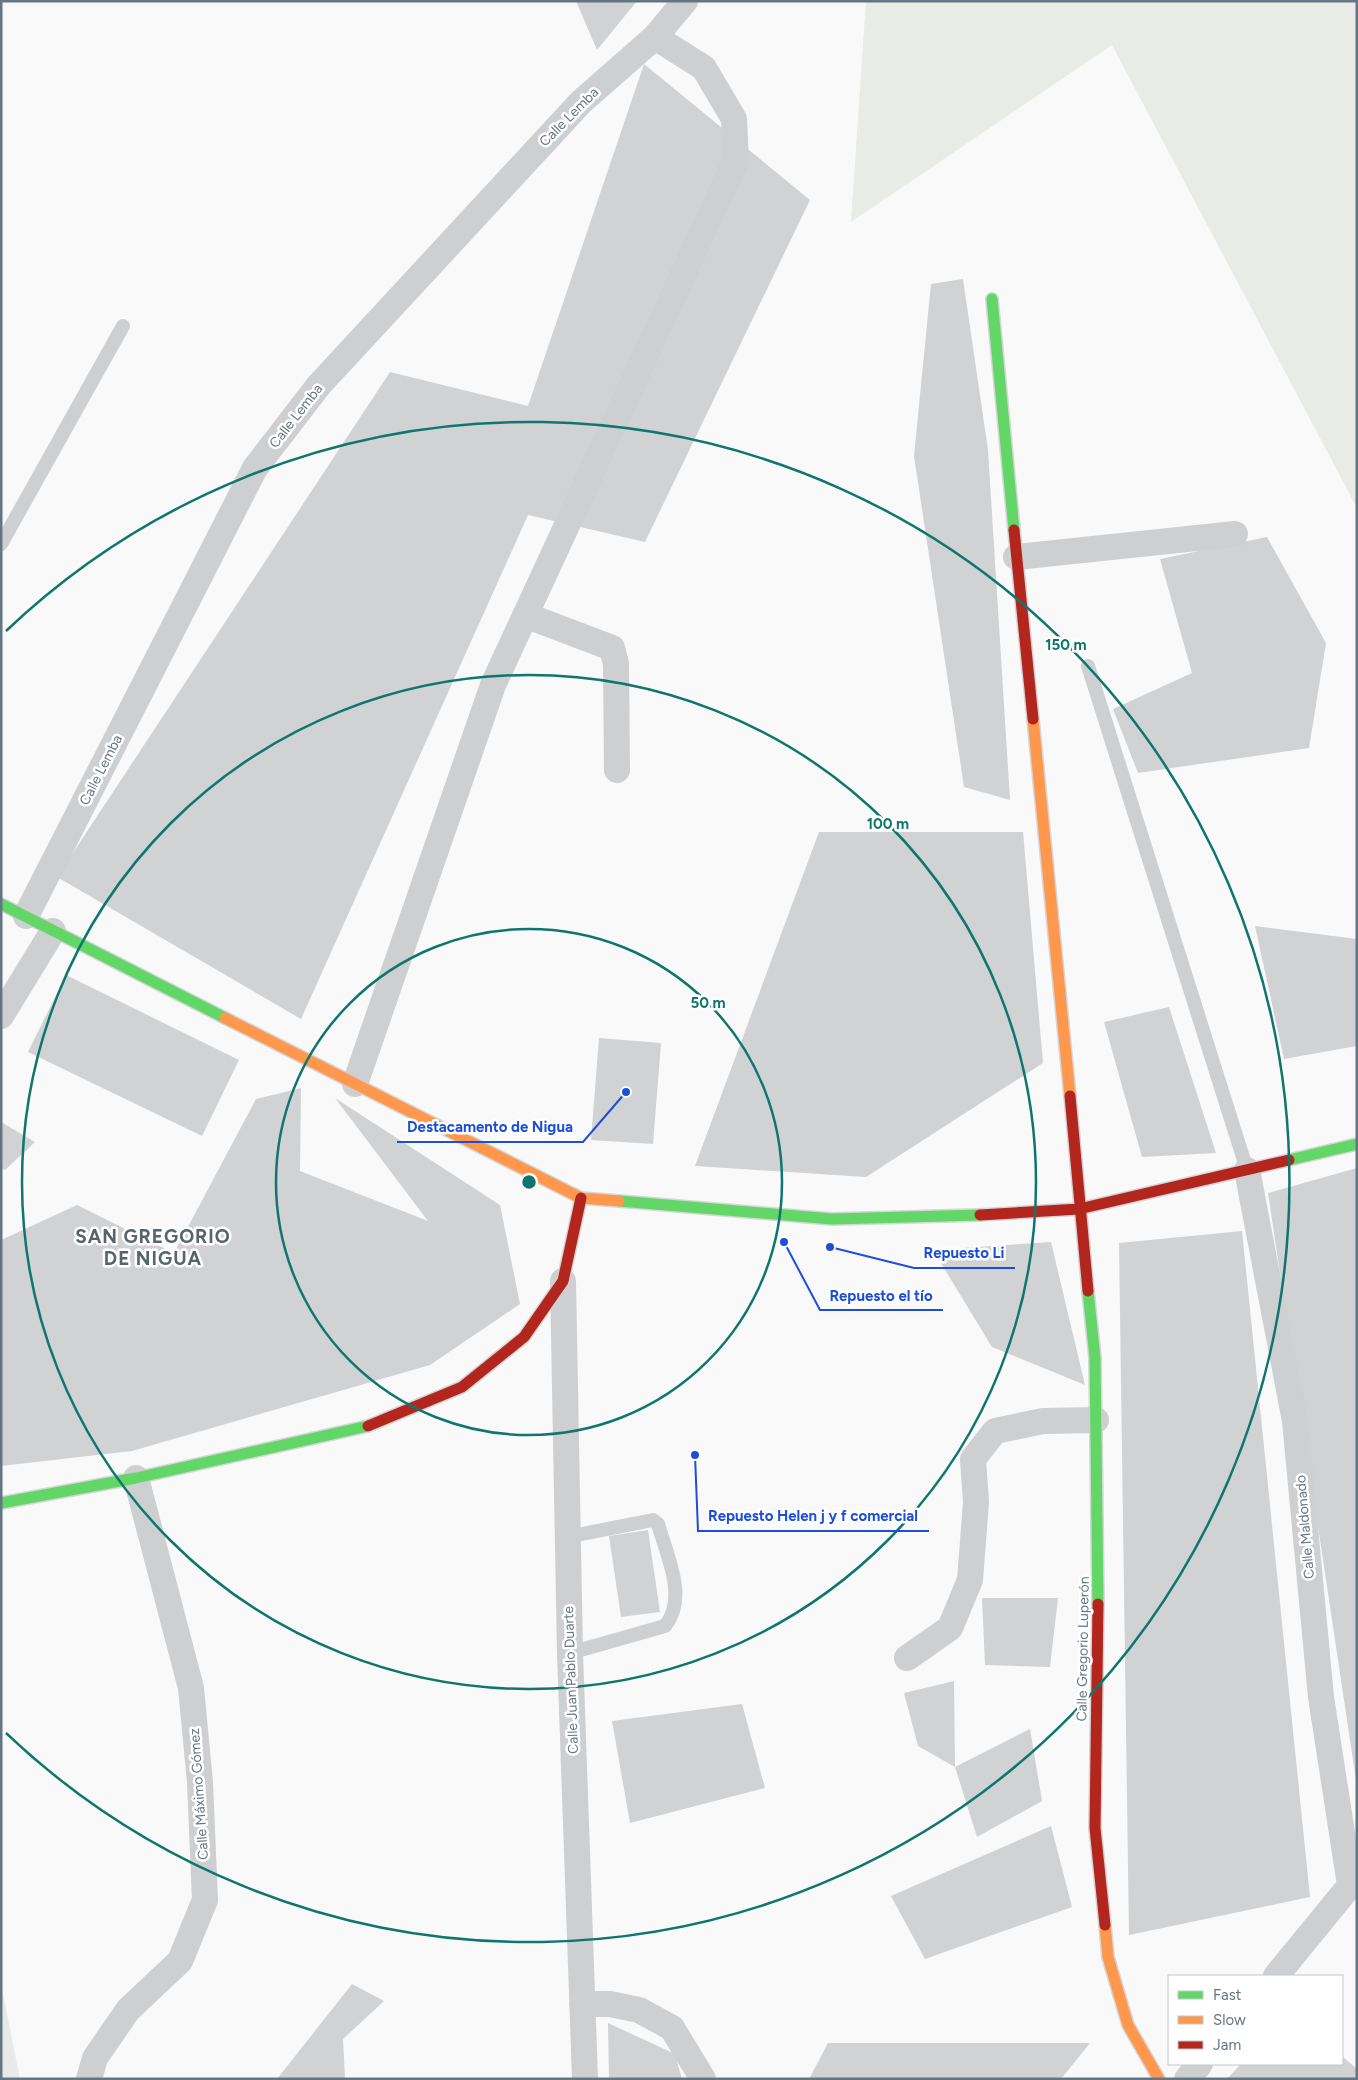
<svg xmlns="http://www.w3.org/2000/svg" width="1358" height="2080" viewBox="0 0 1358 2080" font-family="Figtree,sans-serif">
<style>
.built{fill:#e8e9e9}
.green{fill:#e8ebe6}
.building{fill:#d0d2d3}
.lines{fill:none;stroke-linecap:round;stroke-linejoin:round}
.fast-casing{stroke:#d5d6d7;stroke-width:14}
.slow-casing{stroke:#d5d6d7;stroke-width:14}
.jam-casing{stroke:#d5d6d7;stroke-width:14}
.lane{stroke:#cecfd0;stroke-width:14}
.street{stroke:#cecfd0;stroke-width:26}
.fast{stroke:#63d668;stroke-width:11}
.slow{stroke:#ff974d;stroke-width:11}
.jam{stroke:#b3261e;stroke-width:11}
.ring{fill:none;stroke:#0f766e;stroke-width:2.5}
.labels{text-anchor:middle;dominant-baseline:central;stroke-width:5;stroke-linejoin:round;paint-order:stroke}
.street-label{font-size:14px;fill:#657683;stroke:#fff}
.district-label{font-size:19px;font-weight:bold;letter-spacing:1px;fill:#57646e;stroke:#fff}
.centre{fill:#0f766e;stroke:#fff;stroke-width:2.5}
.ring-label{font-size:15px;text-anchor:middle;font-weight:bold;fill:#0f766e;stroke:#fff;stroke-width:5;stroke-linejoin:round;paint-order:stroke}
.leader{fill:none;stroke:#1d4ed8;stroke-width:2}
.callout-dot{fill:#1d4ed8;stroke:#fff;stroke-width:2}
.callout-label{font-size:15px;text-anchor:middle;font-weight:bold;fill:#1d4ed8;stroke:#fff;stroke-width:5;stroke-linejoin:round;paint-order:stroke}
</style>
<rect width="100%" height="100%" fill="#f9f9f9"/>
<path class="built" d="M1,1984L20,2079H1Z"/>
<path class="green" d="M866,1H1357V508L1112,45L851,222Z"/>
<path class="building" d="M576,1H637L597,50Z
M644,64L810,200L645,542L528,515L301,1019L57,877L390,372L528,406Z
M963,279L988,450L1010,800L964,787L914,456L931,284Z
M1267,537L1326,643L1309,748L1138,773L1113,709L1192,673L1160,559Z
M819,832H1023L1043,1063L866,1177L695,1166Z
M1255,926L1357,939V1046L1284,1059Z
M66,975L239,1060L202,1136L28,1052Z
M1169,1007L1216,1153L1142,1157L1104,1022Z
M599,1038L661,1043L653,1144L591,1140Z
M301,1088L300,1171L428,1221L335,1098L500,1205L520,1304L430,1365L132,1451L1,1466V1240L77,1205L174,1253L256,1099Z
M1,1122L35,1142L5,1170L1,1168Z
M1357,1168V1780H1356L1268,1193Z
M1242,1231L1310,1897L1129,1935L1119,1243Z
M1051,1242L1085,1385L992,1347L933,1250Z
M648,1530L660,1612L621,1617L609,1536Z
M982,1598H1058L1050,1667L985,1665Z
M954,1681L955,1767L918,1746L904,1693Z
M742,1704L765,1788L630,1823L612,1721Z
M1030,1729L1042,1801L977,1837L955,1767Z
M1051,1826L1072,1907L925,1959L891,1896Z
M352,1984L384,2001L343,2039L345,2079H277Z
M608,2023L675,2054L682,2079H609Z
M828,2043H1090L1061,2079H809Z
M1342,2056L1357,2069V2079H1227L1241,2064H1342Z"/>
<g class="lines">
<g class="fast-casing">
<path id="fast" d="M992,299L1014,530
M1,904L225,1018
M1289,1160L1357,1144
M619,1201L832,1219L980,1215
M1088,1291L1095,1358L1098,1604
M1,1503L136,1478L368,1426"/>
</g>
<g class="slow-casing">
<path id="slow" d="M1033,719L1070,1096
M225,1018L581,1198L619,1201
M1105,1925L1108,1957L1128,2025L1159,2079"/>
</g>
<g class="jam-casing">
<path id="jam" d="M1014,530L1033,719
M1070,1096L1088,1291
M980,1215L1079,1209L1289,1160
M368,1426L462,1387L524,1337L563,1281L581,1198
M1098,1604L1095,1828L1105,1925"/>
</g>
<path class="lane" d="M1,544L123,326
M1088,666L1247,1170
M567,1537L653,1520L658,1524C667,1556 688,1598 665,1626L570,1653"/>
<path class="street" d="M1016,557L1235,534
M525,615L612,648L616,664L617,770
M26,916L255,468L319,385L581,102L655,37L685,1
M1,1016L53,931
M355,1084L493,685L736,160L734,119L704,68L655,37
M1247,1170L1295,1421L1321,1697L1350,1885
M563,1281L570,1653L585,2079
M907,1658L950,1628L970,1580L976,1502L973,1459L995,1431L1043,1421L1096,1420
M1276,1976L1357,1877
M582,2004H610L639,2010L672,2028L703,2079
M89,2079L95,2058L128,2010L180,1961L205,1900L200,1782L191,1688L136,1478
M1187,2079L1200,2064"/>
<use href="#fast" class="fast"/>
<use href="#slow" class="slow"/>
<use href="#jam" class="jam"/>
</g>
<g class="ring">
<circle cx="529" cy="1182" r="253"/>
<circle cx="529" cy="1182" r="507"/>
<path d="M6 631A760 760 0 1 1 6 1733"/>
</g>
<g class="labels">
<g class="street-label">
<text transform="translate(569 117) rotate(-45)">Calle Lemba</text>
<text transform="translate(296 416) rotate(-52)">Calle Lemba</text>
<text transform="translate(101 770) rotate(-63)">Calle Lemba</text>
<text transform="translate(1305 1527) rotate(-95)">Calle Maldonado</text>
<text transform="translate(1083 1649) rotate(-89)">Calle Gregorio Luperón</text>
<text transform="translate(571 1680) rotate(-92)">Calle Juan Pablo Duarte</text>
<text transform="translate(199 1794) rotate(-94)">Calle Máximo Gómez</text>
</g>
<g class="district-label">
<text x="153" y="1236">SAN GREGORIO<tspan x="153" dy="22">DE NIGUA</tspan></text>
</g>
</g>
<circle cx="529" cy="1182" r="8" class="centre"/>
<g class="ring-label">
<text x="1066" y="650">150 m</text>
<text x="888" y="829">100 m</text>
<text x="708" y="1008">50 m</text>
</g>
<path class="leader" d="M626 1092L583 1142H397M830 1247L914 1268H1015M784 1242L820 1310H943M695 1455L698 1531H929"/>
<g class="callout-dot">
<circle cx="626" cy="1092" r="5"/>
<circle cx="830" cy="1247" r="5"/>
<circle cx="784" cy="1242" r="5"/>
<circle cx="695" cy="1455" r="5"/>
</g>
<g class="callout-label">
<text x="490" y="1132">Destacamento de Nigua</text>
<text x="964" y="1258">Repuesto Li</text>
<text x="881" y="1301">Repuesto el tío</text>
<text x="813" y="1521">Repuesto Helen j y f comercial</text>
</g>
<rect width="1358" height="2080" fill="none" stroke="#657683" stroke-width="5"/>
<rect x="1168" y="1975" width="175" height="90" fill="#ffffff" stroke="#c1c8cd"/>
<rect x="1178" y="1991" width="25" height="8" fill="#63d668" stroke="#c1c8cd"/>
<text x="1213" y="2000" font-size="15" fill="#657683">Fast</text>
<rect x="1178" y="2016" width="25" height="8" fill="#ff974d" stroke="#c1c8cd"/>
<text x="1213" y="2025" font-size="15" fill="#657683">Slow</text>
<rect x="1178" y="2041" width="25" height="8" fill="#b3261e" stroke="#c1c8cd"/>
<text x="1213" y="2050" font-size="15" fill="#657683">Jam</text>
</svg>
